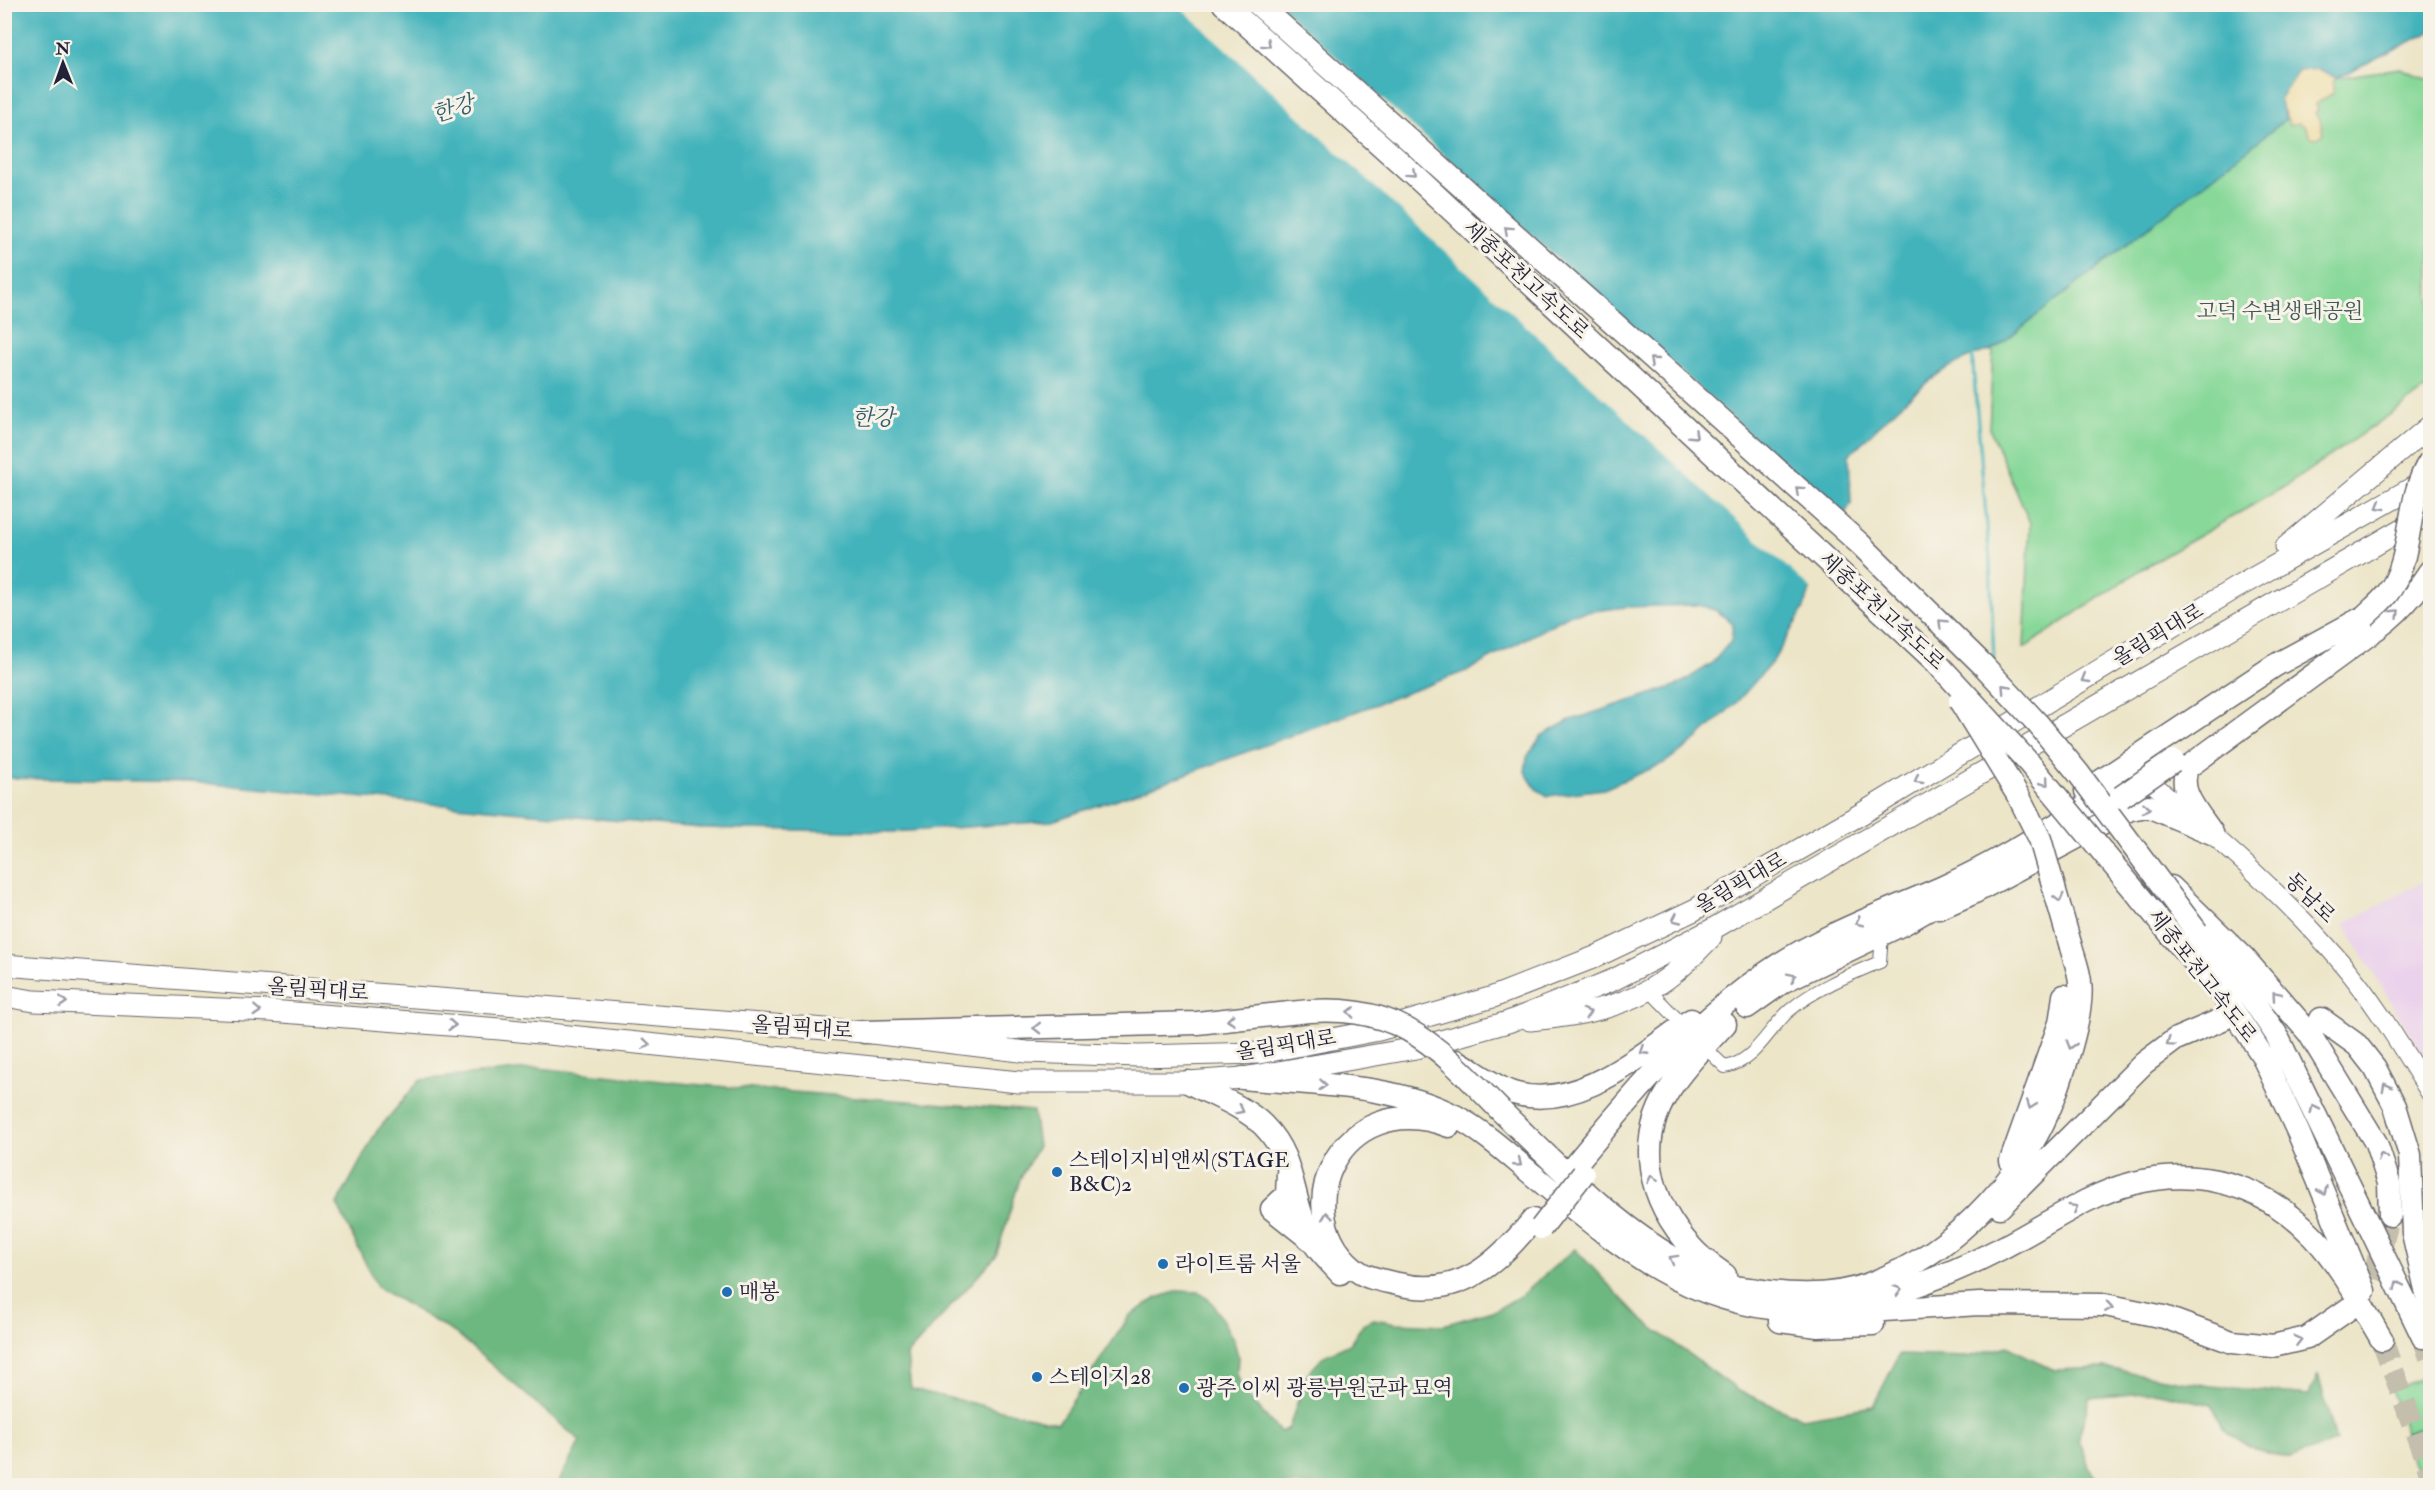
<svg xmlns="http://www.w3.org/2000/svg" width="2435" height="1490" viewBox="0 0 2435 1490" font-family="'IM FELL Double Pica','Noto Serif KR',serif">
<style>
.built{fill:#ead1ec}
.green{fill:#87d899;stroke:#547d6a;stroke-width:1.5}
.forest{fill:#6db881;stroke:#486d5e;stroke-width:1.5}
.sand{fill:#eeda9e;stroke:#887e6c;stroke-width:1.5}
.water{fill:#43b3bb;stroke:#326a7b;stroke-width:1.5}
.pier{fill:#ece5c8}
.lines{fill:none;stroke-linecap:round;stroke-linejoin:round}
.stream{stroke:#43b3bb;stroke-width:3}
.motorway-tunnel{stroke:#c4beac;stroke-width:22;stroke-dasharray:22 11;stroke-linecap:butt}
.minor-casing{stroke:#69666c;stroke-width:14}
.secondary-casing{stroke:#69666c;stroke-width:20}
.trunk-casing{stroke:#69666c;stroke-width:23}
.motorway-casing{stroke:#69666c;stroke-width:25}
.minor{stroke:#fff;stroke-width:12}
.secondary{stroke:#fff;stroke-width:18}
.trunk{stroke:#fff;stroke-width:21}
.motorway{stroke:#fff;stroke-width:22}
.motorway-bridge-casing{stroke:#69666c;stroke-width:25;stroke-linecap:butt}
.motorway-bridge{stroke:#fff;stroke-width:22}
.oneway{stroke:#9c9ca7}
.poi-dot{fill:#1f6fb2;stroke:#f7f3e8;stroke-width:2}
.labels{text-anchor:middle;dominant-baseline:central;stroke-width:6;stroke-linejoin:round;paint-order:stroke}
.street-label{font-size:21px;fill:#22223b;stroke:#f7f3e8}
.park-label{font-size:21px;fill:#405957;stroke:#f7f3e8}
.poi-label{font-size:21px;fill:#22223b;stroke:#f7f3e8;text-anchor:start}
.water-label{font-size:22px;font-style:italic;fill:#2f5c6e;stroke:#f7f3e8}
</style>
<rect width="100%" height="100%" fill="#f7f3e8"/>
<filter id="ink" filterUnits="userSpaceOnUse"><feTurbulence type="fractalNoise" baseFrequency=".0167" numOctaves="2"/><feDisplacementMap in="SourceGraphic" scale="12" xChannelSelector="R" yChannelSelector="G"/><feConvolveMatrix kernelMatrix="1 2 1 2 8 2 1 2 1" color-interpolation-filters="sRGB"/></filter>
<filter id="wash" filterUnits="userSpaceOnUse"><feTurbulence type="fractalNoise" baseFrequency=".008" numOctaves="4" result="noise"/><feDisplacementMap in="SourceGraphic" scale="24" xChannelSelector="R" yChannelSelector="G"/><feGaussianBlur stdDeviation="1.35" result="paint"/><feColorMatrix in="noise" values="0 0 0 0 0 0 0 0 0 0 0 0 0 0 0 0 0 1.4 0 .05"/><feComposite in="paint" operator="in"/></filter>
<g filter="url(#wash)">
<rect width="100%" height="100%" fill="#ece5c8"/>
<path class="built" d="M2430,878V1067L2344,924Z"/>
<path class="green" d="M2400,68L2430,80V387L2284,487L2145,567L2024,648L2030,523L1989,428L1993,350L2286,119L2279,100L2298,71L2319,69L2336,78Z
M2430,1374V1466L2418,1471L2403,1435L2429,1424L2406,1432L2391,1389Z"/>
<path class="forest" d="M537,1068L690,1084L1033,1111L1038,1146L1020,1179L996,1256L907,1355L911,1389L1058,1423L1130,1315L1157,1298L1178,1291L1199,1292L1213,1303L1234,1341L1238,1356L1237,1373L1242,1390L1280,1432L1289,1428L1306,1376L1324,1356L1350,1344L1363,1324L1374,1319L1396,1323L1443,1325L1496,1310L1520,1296L1575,1249L1641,1319L1739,1391L1802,1418L1873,1406L1899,1355L1968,1357L2007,1346L2054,1370L2106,1368L2211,1386L2309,1395L2318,1375L2336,1441L2290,1459L2254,1449L2222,1429L2213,1405L2154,1392L2090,1398L2078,1440L2097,1485H557L580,1441L455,1333L377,1287L337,1204L377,1131L420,1080Z"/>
<path class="sand" d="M2311,68L2326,71L2336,78L2333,83V93L2316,104L2318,111L2315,113L2321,123L2323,134L2318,138L2310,137L2306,127L2299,123L2290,125L2279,100L2298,71Z"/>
<path class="water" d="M5,5H2430V32L2336,78L2319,69L2298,71L2279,100L2286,119L1993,350C1934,362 1892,415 1849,455L1851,503L1823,552L1804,608L1773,661L1737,702L1690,745L1664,763L1604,789L1548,796L1536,789L1525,772L1527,757L1541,736L1568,721L1678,685L1711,664L1731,641L1733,624L1717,611L1699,605L1626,607L1571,614L1469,670L1135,793L1052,821L894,832L699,828L189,782L5,778Z"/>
<path class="pier" d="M1178,5H1279L1843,520L1825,553L1813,591Z"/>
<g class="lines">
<path class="stream" d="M1972,354L1990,562L1994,663"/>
</g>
</g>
<g filter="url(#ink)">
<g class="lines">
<path class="motorway-tunnel" d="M2353,1305L2372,1281L2390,1215
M2423,1337L2430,1357
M2382,1340L2430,1472"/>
<g class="minor-casing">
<path id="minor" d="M1648,989L1687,1029
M1701,1044L1725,1067C1756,1061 1768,1029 1790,1010C1816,988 1849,975 1880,962L1882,934"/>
</g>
<g class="secondary-casing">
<path id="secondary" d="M2127,762C2201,824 2277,887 2340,961C2375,1002 2402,1048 2430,1093"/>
</g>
<g class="trunk-casing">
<path id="trunk" d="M2286,547L2430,426
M4,965L864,1032L1027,1052L1139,1056L1259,1053L1379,1030L1493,997L1595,957L1694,910L1861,814L2234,589L2430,478
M4,996L34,1001L270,1011L500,1029L1019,1082H1188L1243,1078L1416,1048L1508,1022L1613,980L1711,930L2430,513
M1530,1020C1580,1016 1634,1006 1674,973C1687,963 1699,949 1711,937"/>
</g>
<g class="motorway-casing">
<path id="motorway" d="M1224,4L1414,175L1935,661
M1258,4L1860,544L1983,665
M2358,640C2389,624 2411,600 2430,571
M2086,791L2274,666L2364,617
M2171,887L2244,958L2309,1033L2376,1143L2389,1183L2390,1215
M1939,908L1971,894L2130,809L2148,806L2212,833C2199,813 2176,791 2188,767L2371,633
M2197,932L2239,980L2276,1034L2423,1337
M2178,943L2223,995L2262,1055L2299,1134L2364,1291
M1747,1007L1784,981L1905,923L1952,896
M2321,1019L2357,1045L2375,1068L2395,1106L2410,1155L2413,1233L2430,1307
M864,1032L1197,1023L1290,1013
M1457,1061C1475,1071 1494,1087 1513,1093C1579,1112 1641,1054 1691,1020
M1243,1078C1313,1085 1391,1083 1455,1116C1484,1132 1508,1154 1533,1175C1613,1241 1685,1306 1794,1310C1855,1313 1946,1277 2000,1249C2029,1234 2057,1216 2086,1201C2166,1161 2250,1171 2313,1236C2342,1266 2361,1305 2382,1340
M1188,1082C1212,1095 1244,1106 1263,1125C1296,1158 1290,1196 1309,1234C1316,1249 1329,1261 1340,1273
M1501,1111C1560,1168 1616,1228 1689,1267C1699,1273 1710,1281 1721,1284C1732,1288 1745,1288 1757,1290C1793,1296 1834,1297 1869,1284C1961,1251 2033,1168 2062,1075C2070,1051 2084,1007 2080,982C2079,970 2074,958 2071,947
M1449,1126C1340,1085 1281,1216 1359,1272C1369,1279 1386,1281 1398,1284C1460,1299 1497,1263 1533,1220
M2011,1161L2060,1023L2064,996
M1574,1166C1632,1096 1690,1025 1766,973C1820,936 1881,914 1941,888C2002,861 2058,823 2115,789
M1288,1173L1287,1195L1272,1209L1311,1240
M2000,1207L2144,1063L2176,1039L2223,1019
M1725,1275C1714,1267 1702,1259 1693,1249C1648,1201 1633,1139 1674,1083C1689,1062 1707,1043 1725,1024
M1852,1312L1979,1304L2105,1305L2164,1317L2232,1342L2273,1346L2307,1338L2350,1308
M1780,1321L1818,1326L1873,1324"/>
</g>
<use href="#minor" class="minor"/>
<use href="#secondary" class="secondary"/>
<use href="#trunk" class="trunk"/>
<use href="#motorway" class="motorway"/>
<g class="motorway-bridge-casing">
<path id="motorway-bridge" d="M2364,617C2372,609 2381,602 2387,594C2415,559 2404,500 2430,461
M1935,661L2029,763L2178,943
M1983,665L2038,724L2079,774L2197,932
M1960,701L2019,797L2040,839L2071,947
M2121,797L2173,761
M1290,1013C1395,1000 1432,1040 1501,1111
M1541,1228L1583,1174"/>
</g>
<use href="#motorway-bridge" class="motorway-bridge"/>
</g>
<defs><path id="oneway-chevron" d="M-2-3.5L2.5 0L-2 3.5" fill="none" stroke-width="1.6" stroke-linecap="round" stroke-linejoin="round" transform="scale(1.5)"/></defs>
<g class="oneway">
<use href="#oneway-chevron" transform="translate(1267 44) rotate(42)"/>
<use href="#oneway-chevron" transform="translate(1412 174) rotate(42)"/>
<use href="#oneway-chevron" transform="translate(1508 230) rotate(-138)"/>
<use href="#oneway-chevron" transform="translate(1653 361) rotate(-139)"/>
<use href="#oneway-chevron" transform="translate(1694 435) rotate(43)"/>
<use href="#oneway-chevron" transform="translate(1799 490) rotate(-138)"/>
<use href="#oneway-chevron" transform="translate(2380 506) rotate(150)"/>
<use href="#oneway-chevron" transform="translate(2396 613) rotate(-44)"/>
<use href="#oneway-chevron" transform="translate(1942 623) rotate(-135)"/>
<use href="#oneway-chevron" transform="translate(2085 679) rotate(149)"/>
<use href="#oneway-chevron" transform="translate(2005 688) rotate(-133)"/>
<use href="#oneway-chevron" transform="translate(1918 780) rotate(149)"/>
<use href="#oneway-chevron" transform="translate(2045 782) rotate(50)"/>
<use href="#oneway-chevron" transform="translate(2146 808) rotate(4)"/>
<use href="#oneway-chevron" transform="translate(2059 898) rotate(76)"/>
<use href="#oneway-chevron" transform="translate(1676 919) rotate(155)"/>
<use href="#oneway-chevron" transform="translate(1859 922) rotate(155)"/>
<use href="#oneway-chevron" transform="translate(1792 977) rotate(-26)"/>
<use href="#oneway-chevron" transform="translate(2276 995) rotate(-131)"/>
<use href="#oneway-chevron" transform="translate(63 1002) rotate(3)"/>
<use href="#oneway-chevron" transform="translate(257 1011) rotate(3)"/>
<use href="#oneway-chevron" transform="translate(1351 1012) rotate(-172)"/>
<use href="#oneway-chevron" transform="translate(1587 1013) rotate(-16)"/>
<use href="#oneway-chevron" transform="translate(1231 1020) rotate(174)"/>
<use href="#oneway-chevron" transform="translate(452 1025) rotate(4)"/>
<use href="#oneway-chevron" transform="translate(1037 1028) rotate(179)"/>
<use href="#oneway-chevron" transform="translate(2170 1043) rotate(145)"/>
<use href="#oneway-chevron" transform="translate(646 1044) rotate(6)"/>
<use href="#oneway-chevron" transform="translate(2071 1045) rotate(107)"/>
<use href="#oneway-chevron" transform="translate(1644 1051) rotate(147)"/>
<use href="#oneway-chevron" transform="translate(1323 1085) rotate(4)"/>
<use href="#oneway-chevron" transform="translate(2386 1087) rotate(-118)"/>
<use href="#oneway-chevron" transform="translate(2031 1105) rotate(110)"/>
<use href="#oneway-chevron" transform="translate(2314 1109) rotate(-116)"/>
<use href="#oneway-chevron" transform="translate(1240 1110) rotate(27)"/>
<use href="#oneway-chevron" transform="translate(2382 1157) rotate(-110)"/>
<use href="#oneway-chevron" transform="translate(1518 1163) rotate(39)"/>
<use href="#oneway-chevron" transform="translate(1652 1179) rotate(-101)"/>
<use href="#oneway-chevron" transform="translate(2323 1191) rotate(67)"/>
<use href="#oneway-chevron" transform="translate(2074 1208) rotate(-31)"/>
<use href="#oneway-chevron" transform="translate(1327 1216) rotate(-97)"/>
<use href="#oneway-chevron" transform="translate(1673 1259) rotate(-151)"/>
<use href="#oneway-chevron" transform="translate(2398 1285) rotate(-115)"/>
<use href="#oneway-chevron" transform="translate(1898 1290) rotate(-18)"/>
<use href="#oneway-chevron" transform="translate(2109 1307) rotate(9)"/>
<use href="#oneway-chevron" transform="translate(2298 1340) rotate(-14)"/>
</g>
</g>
<g class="poi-dot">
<circle cx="1057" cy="1172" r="6"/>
<circle cx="1163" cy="1264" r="6"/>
<circle cx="727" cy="1292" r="6"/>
<circle cx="1037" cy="1377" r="6"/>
<circle cx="1184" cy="1388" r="6"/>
</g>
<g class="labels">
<g class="street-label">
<text transform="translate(1526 280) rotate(43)">세종포천고속도로</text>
<text transform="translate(1882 611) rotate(43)">세종포천고속도로</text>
<text transform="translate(2158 635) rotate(-31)">올림픽대로</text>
<text transform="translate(1741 883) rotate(-30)">올림픽대로</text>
<text transform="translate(2310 898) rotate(45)">동남로</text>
<text transform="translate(2202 976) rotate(52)">세종포천고속도로</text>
<text transform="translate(318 990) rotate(4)">올림픽대로</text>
<text transform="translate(802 1028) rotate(4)">올림픽대로</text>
<text transform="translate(1286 1045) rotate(-9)">올림픽대로</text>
</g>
<g class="park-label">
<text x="2280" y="311">고덕 수변생태공원</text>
</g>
<g class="poi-label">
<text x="1069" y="1160">스테이지비앤씨(STAGE<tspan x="1069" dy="24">B&amp;C)2</tspan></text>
<text x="1175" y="1264">라이트룸 서울</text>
<text x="739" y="1292">매봉</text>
<text x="1049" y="1377">스테이지28</text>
<text x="1196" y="1388">광주 이씨 광릉부원군파 묘역</text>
</g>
<g class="water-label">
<text transform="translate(453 109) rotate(-18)">한강</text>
<text x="873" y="418">한강</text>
</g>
</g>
<rect width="2435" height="1490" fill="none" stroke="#f7f3e8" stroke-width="24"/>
<g transform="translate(63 63) rotate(359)" stroke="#f7f3e8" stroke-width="4.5" paint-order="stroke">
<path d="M0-4.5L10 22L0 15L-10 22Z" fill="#22223b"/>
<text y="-9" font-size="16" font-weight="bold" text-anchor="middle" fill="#22223b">N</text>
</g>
</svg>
